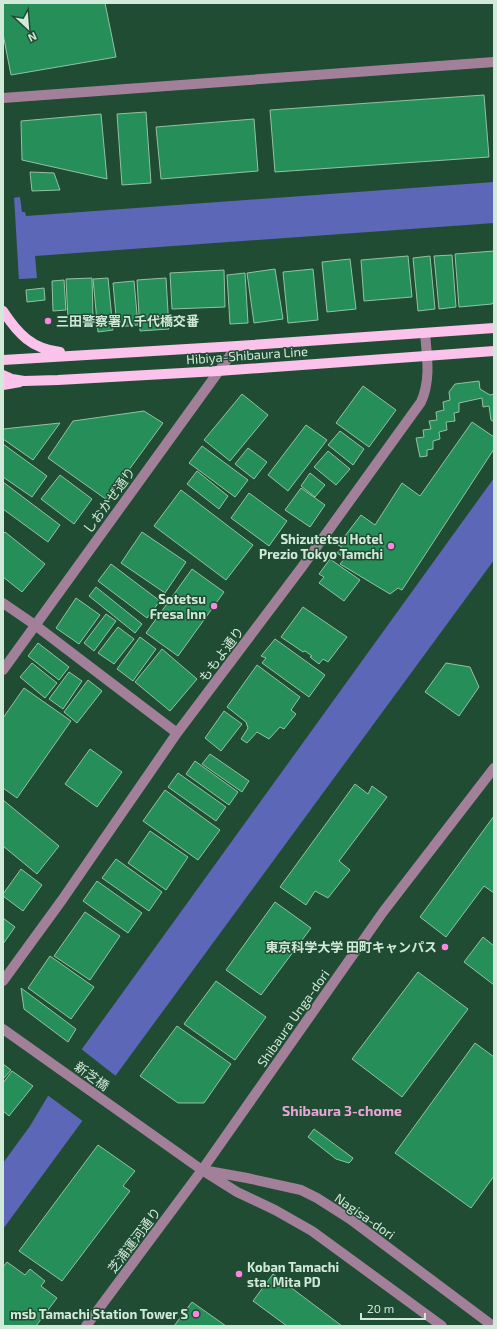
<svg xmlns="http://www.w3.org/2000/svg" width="497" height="1329" viewBox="0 0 497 1329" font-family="'Exo 2','Noto Sans JP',sans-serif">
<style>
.water{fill:#5d67b7}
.pier{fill:#204c33}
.building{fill:#268e59;stroke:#93c2a3}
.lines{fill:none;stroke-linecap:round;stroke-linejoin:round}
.minor{stroke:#a3809a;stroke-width:10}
.major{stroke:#fbc2ec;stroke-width:10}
.poi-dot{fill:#fd86e2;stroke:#204c33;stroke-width:1.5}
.labels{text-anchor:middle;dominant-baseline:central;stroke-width:3;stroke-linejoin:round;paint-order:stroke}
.poi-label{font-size:13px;font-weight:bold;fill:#d1e9d9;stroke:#204c33;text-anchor:end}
.street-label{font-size:13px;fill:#d1e9d9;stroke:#204c33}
.neighbourhood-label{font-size:14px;font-weight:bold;fill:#e8a5d6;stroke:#204c33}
</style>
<rect width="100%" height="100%" fill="#204c33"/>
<path class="water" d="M494,182V223L35,256L37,278L3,280V199L20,197L22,212H25L26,216Z
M494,478V560L3,1229V1163L30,1126L48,1096Z"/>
<path class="pier" d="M14,196L19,281L3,282V197Z
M80,1048L117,1077L84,1122L46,1094Z"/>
<path class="building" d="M3,3H105L116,57L11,75L3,34Z
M484,95L489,157L275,172L270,110Z
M146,112L151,183L122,185L117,114Z
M101,114L107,179L22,160L21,121Z
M254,119L258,171L161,179L156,127Z
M30,172L54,173L60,190L32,191Z
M494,251V301L492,304L459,307L455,254Z
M452,255L456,307L439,309L434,256Z
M408,256L412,297L364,301L361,260Z
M430,256L435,309L418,311L413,258Z
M350,259L356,309L327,312L322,262Z
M275,269L283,319L254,323L247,273Z
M313,269L318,320L288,323L283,272Z
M224,270L225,307L172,309L170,273Z
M245,273L248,323L230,324L227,275Z
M92,278L93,318L68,319L66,279Z
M108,278L113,330L98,332L93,279Z
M166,278L169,329L140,331L137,280Z
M64,280L66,310L53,311L52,281Z
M134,281L138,325L117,327L113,283Z
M44,288L45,300L27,302L26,290Z
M479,381L480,389L490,395L494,394V422L491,420L489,406L483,407L482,398L459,403V412L454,413L455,421L446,422L447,430L439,432L440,439L433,441V449L427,450V456L420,457L416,438L424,437L423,430L431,429L429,421L437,420L436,412L444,410L443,402L450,400L449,392L455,384Z
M363,386L396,410L369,447L336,423Z
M242,394L268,415L230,461L204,440Z
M144,411L163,423L107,500L48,458L73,421Z
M472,422L494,437V449L402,590L398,588L390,594L340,564L345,558L337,553L342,547L338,545L361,515L375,525L402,483L420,496Z
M60,423L33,460L3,439V429Z
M306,425L327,440L288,491L268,475Z
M340,431L364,449L353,465L328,445Z
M3,444L47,476L32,497L3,477Z
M202,446L248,480L235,497L189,463Z
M248,448L267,462L254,479L235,464Z
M328,451L350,469L336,485L314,467Z
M197,471L228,496L219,509L187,484Z
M310,473L325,485L315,497L301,486Z
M60,475L92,499L74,524L41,499Z
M3,482L60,525L48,542L3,509Z
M301,488L325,505L310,527L285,510Z
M181,490L253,545L226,580L154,526Z
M249,493L287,521L269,546L231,518Z
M5,532L45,564L22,592L3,577V534Z
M142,532L186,562L165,593L121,563Z
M330,559L360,580L344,601L319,583L324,577L319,574Z
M111,564L160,601L147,618L98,581Z
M192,569L224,592L178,656L146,633Z
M96,587L142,624L135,633L89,596Z
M76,598L100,615L79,644L56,628Z
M303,607L347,637L328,662L323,659L319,664L310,657L312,656L305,651L303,652L281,637Z
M106,614L116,621L94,651L84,643Z
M118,627L134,639L114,664L98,653Z
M140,637L156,649L133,681L117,669Z
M275,639L325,675L309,697L262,663L266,658L261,656Z
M38,643L69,667L59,680L28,656Z
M162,649L197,679L170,711L135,682Z
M32,663L57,683L45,698L20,677Z
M446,663L470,667L479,687L459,716L425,692Z
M257,665L300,697L291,710L296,714L284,729L280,727L269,739L257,732L247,743L241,739L248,728L246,722L227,707Z
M69,672L82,681L63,709L49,699Z
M88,680L102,691L77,723L64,712Z
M24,688L71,721L17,798L3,788V718Z
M224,711L242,724L221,751L205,738Z
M90,749L122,772L97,807L65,784Z
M210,754L249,781L242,792L202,764Z
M195,761L238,792L229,805L186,774Z
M178,773L226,807L216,821L168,787Z
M355,784L368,794L372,786L387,797L339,861L350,870L328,898L315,891L306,905L280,887Z
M165,790L220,830L198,860L143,821Z
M3,800L59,846L37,874L3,846Z
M494,816V893L484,886L446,937L420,917Z
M150,831L188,857L166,890L128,863Z
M116,859L162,892L149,911L102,878Z
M21,869L42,885L23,911L3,896V894Z
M97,881L142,913L128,933L83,901Z
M275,902L311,928L261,995L226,970Z
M85,912L120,936L90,980L54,956Z
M3,918L15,927L3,944Z
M483,937L494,946V985L464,962Z
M50,956L94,987L71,1019L28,988Z
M418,972L468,1009L402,1097L352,1059Z
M216,981L266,1017L235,1060L184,1024Z
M21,988L76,1029L68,1042L24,1009Z
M177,1026L231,1064L204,1103H178L140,1076Z
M475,1043L494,1057V1176L471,1208L395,1153Z
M3,1064L11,1070L3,1079Z
M12,1071L33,1086L9,1116L3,1111V1083Z
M314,1129L353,1158L351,1161L349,1163L336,1159L308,1137Z
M98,1145L135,1171L123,1186L130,1191L62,1281L19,1251Z
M7,1262L25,1275L30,1269L45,1281L41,1286L57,1298L36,1326H3V1267Z
M273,1274L342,1326H287L253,1301Z
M192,1302L226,1326H174Z"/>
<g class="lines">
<path class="minor" d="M3,98L494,62
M3,603L35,625L177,733
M3,670L237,346
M3,981L62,900L177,733L302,567L421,402C431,380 427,357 425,333
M3,1029L202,1170L237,1192L275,1210L312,1231L442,1326
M208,1171L247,1178L301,1190L317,1198L350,1219L493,1326
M86,1326L202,1170L383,912L494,768"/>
<path class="major" d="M3,311C18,334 32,349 60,352
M3,360L237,346L494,328
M3,375L12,379L24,381L58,380L218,371L494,351
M3,385L20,382"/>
</g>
<g class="poi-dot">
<circle cx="48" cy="321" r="4"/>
<circle cx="391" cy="546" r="4"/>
<circle cx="214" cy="606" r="4"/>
<circle cx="445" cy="947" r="4"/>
<circle cx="239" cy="1274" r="4"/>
<circle cx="196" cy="1314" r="4"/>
</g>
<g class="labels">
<g class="poi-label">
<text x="56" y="321" text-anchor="start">三田警察署八千代橋交番</text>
<text x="383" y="539">Shizutetsu Hotel<tspan x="383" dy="15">Prezio Tokyo Tamchi</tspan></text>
<text x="206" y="599">Sotetsu<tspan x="206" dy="15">Fresa Inn</tspan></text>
<text x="437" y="947">東京科学大学 田町キャンパス</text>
<text x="247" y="1267" text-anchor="start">Koban Tamachi<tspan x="247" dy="15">sta. Mita PD</tspan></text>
<text x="188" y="1314">msb Tamachi Station Tower S</text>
</g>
<g class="street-label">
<text transform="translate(247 355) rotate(-4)">Hibiya-Shibaura Line</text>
<text transform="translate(109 500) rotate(-54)">しおかぜ通り</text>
<text transform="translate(221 654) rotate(-53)">ももよ通り</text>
<text transform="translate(293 1018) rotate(-55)">Shibaura Unga-dori</text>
<text transform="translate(92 1076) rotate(36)">新芝橋</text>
<text transform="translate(365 1216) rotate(35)">Nagisa-dori</text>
<text transform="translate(134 1240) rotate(-53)">芝浦運河通り</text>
</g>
<g class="neighbourhood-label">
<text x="342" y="1110">Shibaura 3-chome</text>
</g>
</g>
<rect width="497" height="1329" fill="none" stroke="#d1e9d9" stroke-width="8"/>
<g transform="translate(28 28) rotate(154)" stroke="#204c33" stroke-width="3" paint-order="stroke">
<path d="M0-3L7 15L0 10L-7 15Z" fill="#d1e9d9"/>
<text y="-6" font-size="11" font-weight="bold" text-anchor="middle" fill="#d1e9d9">N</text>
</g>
<path d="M361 1313v6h64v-6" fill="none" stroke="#d1e9d9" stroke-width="2"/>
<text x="367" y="1313" font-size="12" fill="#d1e9d9" stroke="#204c33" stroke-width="3" paint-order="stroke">20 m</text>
</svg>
